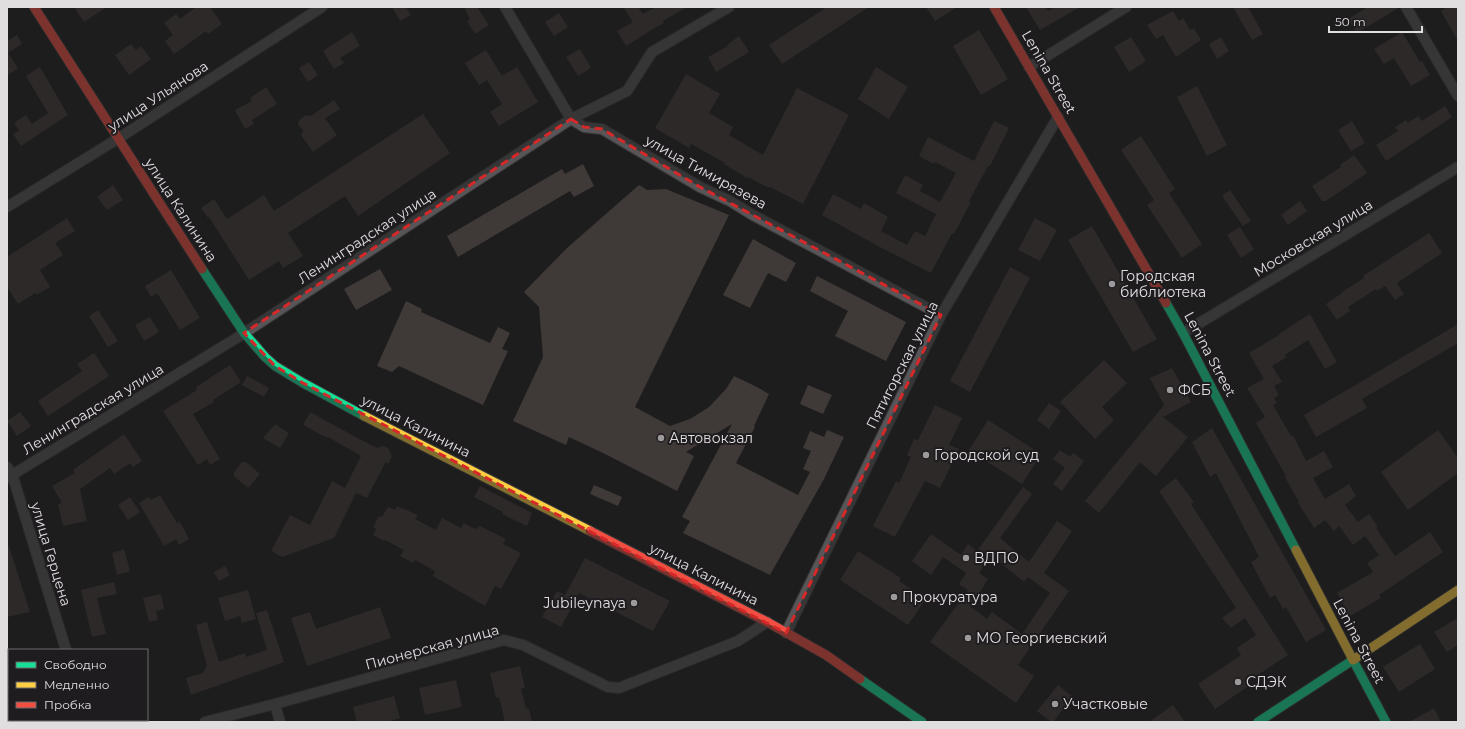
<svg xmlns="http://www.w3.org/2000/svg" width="1465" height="729" viewBox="0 0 1465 729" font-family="Montserrat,sans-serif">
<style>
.building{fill:#3f3937;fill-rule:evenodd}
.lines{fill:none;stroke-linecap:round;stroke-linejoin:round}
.street-casing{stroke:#3b3a3b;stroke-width:12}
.fast-casing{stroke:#3b3a3b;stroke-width:11}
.slow-casing{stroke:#3b3a3b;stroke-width:11}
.jam-casing{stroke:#3b3a3b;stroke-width:11}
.street{stroke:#575557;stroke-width:10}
.fast{stroke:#16e098;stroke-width:9}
.slow{stroke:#ffcf43;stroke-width:9}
.jam{stroke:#f24e42;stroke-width:9}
.marked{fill:none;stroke:#d62828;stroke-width:3;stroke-dasharray:8 5;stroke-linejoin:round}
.poi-dot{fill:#9d9a9c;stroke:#1f1c1f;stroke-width:1.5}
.labels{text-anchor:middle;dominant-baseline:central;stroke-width:4;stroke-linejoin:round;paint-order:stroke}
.street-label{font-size:14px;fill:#e1dee0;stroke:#1f1c1f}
.poi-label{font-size:14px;fill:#e1dee0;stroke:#1f1c1f;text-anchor:start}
</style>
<rect width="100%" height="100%" fill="#1e1d1e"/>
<path class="building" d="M74,7H107L84,22Z
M196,7H210L222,24L208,34L206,31L174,54L165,41L173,35L164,23L176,14L180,19Z
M392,7H406L411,15L400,21Z
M464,7H477L489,25L475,34L467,21L470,19Z
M623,7H638L643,14L656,7H687L663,21L664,23L653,29L626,46L617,31L633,22Z
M827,7H869L782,64L769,45Z
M926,7H957L935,21Z
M1026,7H1045L1048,11L1055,7H1080L1040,30Z
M1233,7H1248L1263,34L1252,40Z
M1368,7H1400L1357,33L1348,19Z
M1447,7H1458V41L1441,11Z
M1173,11L1179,21L1183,18L1190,30L1194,28L1201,40L1176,57L1163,35L1156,39L1147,25Z
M559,13L568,27L554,36L545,22Z
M979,30L1008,79L981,95L953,46Z
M352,32L360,46L340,58L344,63L334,69L323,51Z
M1402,32L1420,62L1422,61L1430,75L1411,86L1394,58L1384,64L1374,49Z
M17,35L22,44L8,53L18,68L7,76V41Z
M739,36L749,52L716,72L708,57L728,46L727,45Z
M1131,37L1146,61L1129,72L1114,47Z
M1221,37L1229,51L1217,59L1209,44Z
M131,44L136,50L141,46L151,59L129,75L115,55Z
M580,49L591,68L578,76L566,57Z
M486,50L502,76L517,67L538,102L499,126L490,112L502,104L487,80L479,85L465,63Z
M309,62L318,75L308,82L299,68Z
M40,67L68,115L21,146L13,134L19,130L14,123L26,115L32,124L48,113L26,76Z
M876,67L908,87L889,119L858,99Z
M686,74L720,94L709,113L733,127L729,135L763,155L797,88L849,115L803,204L770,187L769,188L748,177L747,178L724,164L725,163L691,144L689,148L655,128Z
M1197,86L1227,145L1207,156L1177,97Z
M266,87L277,104L252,120L254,124L245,129L235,110L252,101L250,98Z
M334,100L340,109L325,118L337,135L313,152L301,135L303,130L298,125L299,120L306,115L311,116Z
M1445,106L1452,117L1386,161L1376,145L1398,131L1395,127L1406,120L1408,123L1418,116L1422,121Z
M423,114L450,153L358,216L345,196L288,233L303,256L283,268L279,261L249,280L209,217L208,218L201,208L214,199L227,219L264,195L274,211Z
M994,121L1009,128L990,166H988L969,201L971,202L954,234L952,233L931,273L874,244L822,215L833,194L861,209L864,203L888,217L881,231L907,245L915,231L925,236L936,214L896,193L905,175L923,185L920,191L940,202L956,173L935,162L934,164L919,156L928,137L974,161Z
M1352,121L1365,143L1351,151L1338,130Z
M1141,136L1175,189L1169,193L1202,244L1182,258L1147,205L1154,200L1121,150Z
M1354,155L1367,173L1326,201H1322L1312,186L1341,167L1340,165Z
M583,164L594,186L574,197L570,191L458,257L447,236L562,169L565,174Z
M113,185L123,200L107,210L97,197Z
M639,185L647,190L666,189L729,215L635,407L670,426L690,419L709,407L726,389L734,376L757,387L769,394L754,426L755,427L736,463L798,495L810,472L803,469L811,451L803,448L810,431L824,437L827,430L844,437L824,479L770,575L683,533L690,521L682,517L732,424L686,452L694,456L677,491L605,454L569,437L566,445L513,421L543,357L539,307L524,292L567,248Z
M1230,190L1251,221L1243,226L1222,196Z
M1300,201L1307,211L1288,225L1281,215Z
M67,218L75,231L55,243L63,255L40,270L50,287L36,295L35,293L18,304L7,287V257Z
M1035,218L1057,230L1040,261L1018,250Z
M1092,226L1157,339L1133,352L1068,240Z
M1240,227L1254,249L1241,258L1227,235Z
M1429,233L1442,253L1397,283L1404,294L1395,300L1385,286L1377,291L1376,289L1348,307L1350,311L1337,320L1326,304L1342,293V292L1364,278L1363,276Z
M753,239L796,263L786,282L768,273L750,308L723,295Z
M1010,267L1030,278L970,392L950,381Z
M380,269L392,290L356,310L344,289Z
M171,270L200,318L180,330L157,293L151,297L145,286Z
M817,276L906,322L886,361L835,336L848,311L810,291Z
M406,301L422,309L421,312L490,343L498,327L510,333L502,349L508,351L483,405L399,366L392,372L377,366Z
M98,310L118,341L108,347L89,316Z
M1310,314L1337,362L1325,369L1308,340L1285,355L1287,357L1272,366L1282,382L1274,386L1279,395L1274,398L1277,403L1273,405L1291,436L1293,435L1306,461L1324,451L1333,467L1313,478L1325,499L1349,484L1356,496L1345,505L1358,522L1369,514L1378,527L1376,528L1395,556L1430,532L1443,552L1379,595L1381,598L1350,616L1337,593L1373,572L1367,563L1379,555L1365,536L1353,545L1339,526L1334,531L1325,520L1314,528L1298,503L1299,502L1285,477L1286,476L1256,423L1265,417L1247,388L1264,379L1249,353L1279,335V334L1297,322Z
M150,317L159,332L144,341L135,325Z
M1458,324V343L1362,399L1367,408L1316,437L1304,415L1359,383Z
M94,353L109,376L48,416L38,401L82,371L77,364Z
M1104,360L1127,383L1102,407L1114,420L1095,439L1060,402Z
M230,365L241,382L213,400L214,402L193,414L220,459L210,465L207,459L198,465L163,411L197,390L196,387Z
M1172,368L1191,402L1163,417L1188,437L1156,476L1140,462L1099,513L1085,501L1164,405L1150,378Z
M247,376L269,388L264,397L242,385Z
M808,385L832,395L823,414L800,404Z
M1049,403L1061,411L1049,429L1037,420Z
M935,405L962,418L949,445L959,449L940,488L925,481L895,537L873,526L896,481L899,483L911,457L907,455L914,439L918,440Z
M20,412L31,426L17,436L7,421Z
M310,412L365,442L378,448L383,446L388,448L392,456L389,463H385L367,498L356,493L334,538L282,557L271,551L290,515L310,525L332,481L345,488L361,456L328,437L327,438L303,425Z
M988,420L1041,454L1022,484L969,450Z
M275,424L289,433L280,448L263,438Z
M1212,428L1326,630L1306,642L1286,607L1283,609L1275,595L1270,598L1251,562L1259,557L1216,473L1210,477L1192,442Z
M1438,430L1458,458V473L1408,510L1381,472Z
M124,434L142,461L133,467L130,463L114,474L110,468L80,489L87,521L63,526L58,504L62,503L52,486L75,473L73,470Z
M1060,450L1070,457L1073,453L1084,461L1062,491L1053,484L1065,468L1053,459Z
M242,462H246L260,474L248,488L234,476V472Z
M1176,478L1194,502L1191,504L1288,655L1247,682L1250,685L1215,709L1198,684L1241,655L1237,648L1256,635L1245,618L1231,628L1222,618L1236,608L1159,491Z
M594,485L622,497L618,506L590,494Z
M480,486L532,513L527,526L502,514L503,512L474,497Z
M1023,487L1032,494L1000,538L1029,562L1057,521L1072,531L1044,573L1069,591L1018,665L1034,676L1016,703L930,642L968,590L959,584L966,573L943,557L931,575L912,561L931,534L961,555L968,544L977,551ZM991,555L1024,582L1028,577L1050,593L1022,634L992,612L987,619L971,607L988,579L979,573Z
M160,495L177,523L180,522L189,539L179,545L176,539L164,546L139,503L149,497L151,500Z
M130,497L140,512L128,520L118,505Z
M397,506L418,515L415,519L436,530L442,518L461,528L464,523L475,529L480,526L506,539L503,544L521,553L501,589L495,586L485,606L433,576L435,571L415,560L413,563L400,556L404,550L385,540L384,541L373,535L376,529L373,527L379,516L382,517L388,507L395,510Z
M7,546H9L30,612L7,617Z
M124,549L130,571L117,575L112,553Z
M858,551L901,578L899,581L926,599L908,625L840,580Z
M585,558L670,601L653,631L579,593L561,627L542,617L557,591L565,595Z
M225,566L230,575L219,581L214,572Z
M114,582L117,594L97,598L106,634L92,637L81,590Z
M248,590L256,619L242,623L240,616L225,621L218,598Z
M161,594L164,609L156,611L158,620L149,622L143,598Z
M380,607L391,638L307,666L291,618L310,612L316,629Z
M267,610L284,662L191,695L186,678L203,673L207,666L196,625L207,622L219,662L245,653L246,657L267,650L256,613Z
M1458,618V645L1447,652L1434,632Z
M1420,644L1435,669L1399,692L1383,667Z
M520,666L525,688L521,689L526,708L529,709L532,722H505L499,697L496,698L490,673Z
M456,680L462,707L425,715L419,688Z
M1058,685L1073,697L1053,722H1051L1037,711Z
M394,696L400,718L386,722H357L353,707Z
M1173,705L1185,722H1149Z
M1434,708L1441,722H1409Z"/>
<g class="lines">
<g class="street-casing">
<path id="street" d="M505,7L571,119L584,127L602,129L700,187L730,201L751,214L941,315
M1406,7L1458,96
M1029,67L1126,7
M7,207L119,138L322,7
M1183,333L1458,167
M7,467L12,474L66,650
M7,478L235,339L571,119L627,91L652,52L729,7
M786,633L941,315L1058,117
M275,704L280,722
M87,720L88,722
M58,722L66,720
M205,722L275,704L504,640L523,645L608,687L619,688L738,641L767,622"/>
</g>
<g class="fast-casing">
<path id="fast" d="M202,269L244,333L265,357L275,366L303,383L364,416
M1166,303L1183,333L1296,550
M860,679L922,722
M1258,722L1353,660L1386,722"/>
</g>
<g class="slow-casing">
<path id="slow" d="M364,416L590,531
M1296,550L1353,660L1458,590"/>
</g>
<g class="jam-casing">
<path id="jam" d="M34,7L202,269
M994,7L1166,303
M590,531L767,622L826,655L860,679"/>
</g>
<use href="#street" class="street"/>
<use href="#fast" class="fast"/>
<use href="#slow" class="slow"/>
<use href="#jam" class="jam"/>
</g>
<path d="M0 0H1465V729H0ZM571,119L584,127L602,129L700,187L941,315L786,633L303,383L275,366L244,333Z" fill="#1e1d1e" fill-opacity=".55" fill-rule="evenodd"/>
<path class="marked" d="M571,119L584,127L602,129L700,187L941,315L786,633L303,383L275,366L244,333Z"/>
<g class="poi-dot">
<circle cx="1112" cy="284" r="4"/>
<circle cx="1170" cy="390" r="4"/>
<circle cx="661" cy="438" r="4"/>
<circle cx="926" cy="455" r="4"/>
<circle cx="966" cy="558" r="4"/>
<circle cx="894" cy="597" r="4"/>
<circle cx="634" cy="603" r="4"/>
<circle cx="968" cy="638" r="4"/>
<circle cx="1238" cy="682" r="4"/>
<circle cx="1055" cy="704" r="4"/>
</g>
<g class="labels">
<g class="street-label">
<text transform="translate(1049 72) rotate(60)">Lenina Street</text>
<text transform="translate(158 96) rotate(-33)">улица Ульянова</text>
<text transform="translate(706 172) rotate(29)">улица Тимирязева</text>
<text transform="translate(181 210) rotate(57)">улица Калинина</text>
<text transform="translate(367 236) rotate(-33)">Ленинградская улица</text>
<text transform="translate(1313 238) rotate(-31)">Московская улица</text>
<text transform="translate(1210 354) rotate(62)">Lenina Street</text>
<text transform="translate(902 365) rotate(-63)">Пятигорская улица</text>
<text transform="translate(93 409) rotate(-31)">Ленинградская улица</text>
<text transform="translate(416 426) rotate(27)">улица Калинина</text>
<text transform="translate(51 554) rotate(73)">улица Герцена</text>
<text transform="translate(704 574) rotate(27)">улица Калинина</text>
<text transform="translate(1359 641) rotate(62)">Lenina Street</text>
<text transform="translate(432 647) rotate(-15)">Пионерская улица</text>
</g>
<g class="poi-label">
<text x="1120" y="276">Городская<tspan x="1120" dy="16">библиотека</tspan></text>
<text x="1178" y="390">ФСБ</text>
<text x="669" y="438">Автовокзал</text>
<text x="934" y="455">Городской суд</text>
<text x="974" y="558">ВДПО</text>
<text x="902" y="597">Прокуратура</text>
<text x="626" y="603" text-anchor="end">Jubileynaya</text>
<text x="976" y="638">МО Георгиевский</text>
<text x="1246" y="682">СДЭК</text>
<text x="1063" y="704">Участковые</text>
</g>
</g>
<rect width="1465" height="729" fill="none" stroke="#e1dee0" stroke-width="16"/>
<rect x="8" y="649" width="140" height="72" fill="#1f1c1f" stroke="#6d6a6c"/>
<rect x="16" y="662" width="20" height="6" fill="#16e098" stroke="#6d6a6c"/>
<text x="44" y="669" font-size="12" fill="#e1dee0">Свободно</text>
<rect x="16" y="682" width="20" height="6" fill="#ffcf43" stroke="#6d6a6c"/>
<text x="44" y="689" font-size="12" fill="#e1dee0">Медленно</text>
<rect x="16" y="702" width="20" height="6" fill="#f24e42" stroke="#6d6a6c"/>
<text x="44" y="709" font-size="12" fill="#e1dee0">Пробка</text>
<path d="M1329 26v6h93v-6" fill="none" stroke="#e1dee0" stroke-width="2"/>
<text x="1335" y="26" font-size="12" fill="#e1dee0" stroke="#1f1c1f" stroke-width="3" paint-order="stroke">50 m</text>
</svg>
